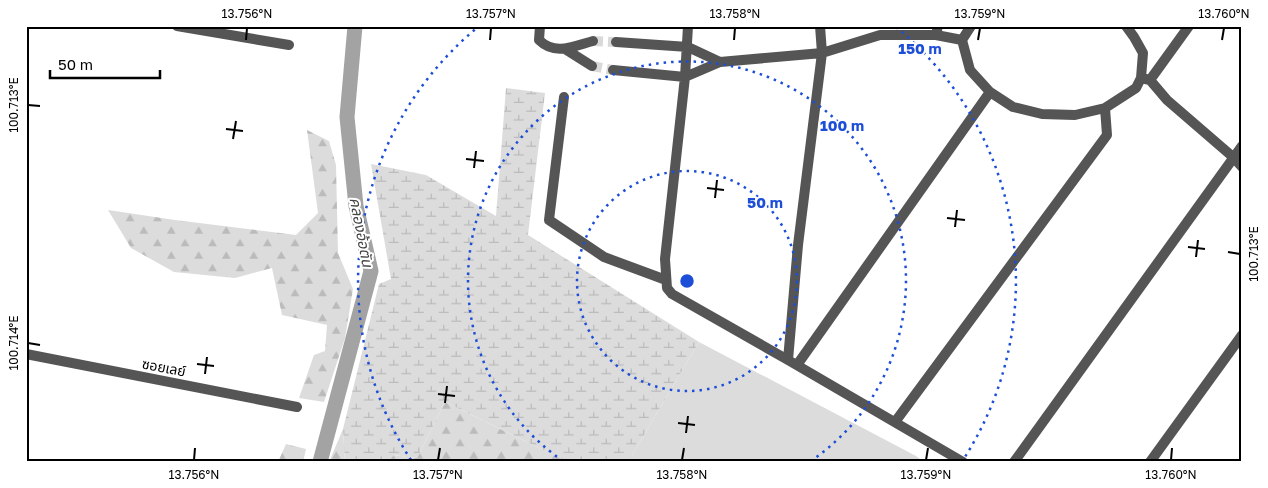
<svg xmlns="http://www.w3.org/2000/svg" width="1268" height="488" viewBox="0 0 1268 488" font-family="'Golos Text','Noto Sans Thai',sans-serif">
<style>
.grass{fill:#dcdcdc}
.forest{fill:url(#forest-firs)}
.wetland{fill:url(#wetland-marsh)}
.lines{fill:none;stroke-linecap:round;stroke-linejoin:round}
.canal{stroke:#a3a3a3;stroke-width:15}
.minor-tunnel{stroke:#d9d9d9;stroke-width:10;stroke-dasharray:10 5;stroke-linecap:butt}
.minor{stroke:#555;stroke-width:10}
.ticks{fill:none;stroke:#000;stroke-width:2}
.ring{fill:none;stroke:#1d4ed8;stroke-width:2.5;stroke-dasharray:2.5 5}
.labels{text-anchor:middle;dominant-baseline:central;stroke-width:4;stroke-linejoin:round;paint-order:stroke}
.street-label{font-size:14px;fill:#000;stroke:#fff}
.water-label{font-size:15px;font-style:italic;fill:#444;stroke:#fff}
.centre{fill:#1d4ed8;stroke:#fff;stroke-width:2.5}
.ring-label{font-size:15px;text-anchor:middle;font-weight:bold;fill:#1d4ed8;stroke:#fff;stroke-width:4;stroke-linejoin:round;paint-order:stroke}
.neatline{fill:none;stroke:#000;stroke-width:2}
.ticks-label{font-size:12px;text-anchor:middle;fill:#000}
</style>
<defs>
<pattern id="forest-firs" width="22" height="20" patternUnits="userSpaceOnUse" patternTransform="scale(1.25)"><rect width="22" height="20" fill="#dcdcdc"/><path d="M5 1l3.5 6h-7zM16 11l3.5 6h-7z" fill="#bbb"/></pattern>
<pattern id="wetland-marsh" width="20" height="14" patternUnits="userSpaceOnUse" patternTransform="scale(1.25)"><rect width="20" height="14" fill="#dcdcdc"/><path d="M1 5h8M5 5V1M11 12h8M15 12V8" fill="none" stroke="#bbb"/></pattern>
</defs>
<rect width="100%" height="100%" fill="#fff"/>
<path class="grass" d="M699,342L916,456L924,462H628Z"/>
<path class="forest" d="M307,130L329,141L336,165L338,253L353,289L345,338L324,402L299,398L314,355L325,351L327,325L282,315L272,268L235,278L174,272L131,248L108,210L175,220L296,235L318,213Z
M445,402L568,462H388L393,455L417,458Z
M343,429L345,462H329Z
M286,444L306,449L303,462H278Z"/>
<path class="wetland" d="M506,88L545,93L528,235L699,342L628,462H568L445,402L417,458L394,455L388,462H345L343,429L379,284L391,279L371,164L426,175L496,216Z"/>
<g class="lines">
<path class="canal" d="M320,462L371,271L356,206L347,117L355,26"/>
<path class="minor-tunnel" d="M593,41L616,42
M592,66L613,70"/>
<path class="minor" d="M177,26L289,45
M540,26L539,40C555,56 574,46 593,41
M688,26L685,77L665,259L667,288L672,294L788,360L963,462
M971,26L962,40L970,70L990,92L1013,107L1042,114L1075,115L1105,108L1136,88L1141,78L1143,53L1134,37L1126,26
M936,35L962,40
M616,42L688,47L720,62
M565,49L592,66
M613,70L685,77L720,62L822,53L880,35H936L938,26
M1141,78L1150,80L1167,100L1233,157L1242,167
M1150,80L1189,26
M564,97L549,220L604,257L666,280
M26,354L297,407
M788,360L798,245L822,53L820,26
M797,365L990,92
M895,422L1107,135L1105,108
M1014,462L1242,146
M1150,462L1242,335"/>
</g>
<path class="ticks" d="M246,40L247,28M490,40L491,28M734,40L735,28M978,40L980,28M1222,40L1224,28M28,105L40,106M226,129L243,131M233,139L236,121M466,159L484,161M474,168L476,151M707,188L724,190M715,198L717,180M947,218L965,220M955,227L957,210M1188,247L1205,249M1228,252L1240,254M1196,257L1198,240M28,343L40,345M197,364L214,366M205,374L207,357M438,394L455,396M445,403L447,386M678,423L695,425M686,433L688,416M194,460L195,448M438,460L440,448M682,460L684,448M926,460L928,448M1171,460L1172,448"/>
<g class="ring">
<circle cx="687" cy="281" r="110"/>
<path d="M563 461A219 219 0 1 1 811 461"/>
<path d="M411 460A329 329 0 0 1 478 27M896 27A329 329 0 0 1 963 460"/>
</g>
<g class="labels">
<g class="street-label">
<text transform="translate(164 367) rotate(11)">ซอยเลย์</text>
</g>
<g class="water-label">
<text transform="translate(362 232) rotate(79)">คลองอ้อตัน</text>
</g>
</g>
<circle cx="687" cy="281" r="8" class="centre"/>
<g class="ring-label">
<text x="920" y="54">150 m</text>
<text x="842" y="131">100 m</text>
<text x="765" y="208">50 m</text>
</g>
<rect width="1268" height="488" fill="none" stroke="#ffffff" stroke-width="55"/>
<path d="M50 70v8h110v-8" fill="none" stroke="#000000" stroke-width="2.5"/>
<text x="58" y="70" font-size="15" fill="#000000" stroke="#ffffff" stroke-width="4" paint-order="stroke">50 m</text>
<rect x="28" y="28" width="1212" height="432" class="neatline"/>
<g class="ticks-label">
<text x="247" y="18">13.756°N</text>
<text x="491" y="18">13.757°N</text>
<text x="735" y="18">13.758°N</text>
<text x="980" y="18">13.759°N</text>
<text x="1224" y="18">13.760°N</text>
<text transform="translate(14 105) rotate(-90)" y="4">100.713°E</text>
<text transform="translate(1254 254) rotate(-90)" y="4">100.713°E</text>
<text transform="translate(14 343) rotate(-90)" y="4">100.714°E</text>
<text x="194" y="479">13.756°N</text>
<text x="438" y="479">13.757°N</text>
<text x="682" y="479">13.758°N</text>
<text x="926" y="479">13.759°N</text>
<text x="1171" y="479">13.760°N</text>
</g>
</svg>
